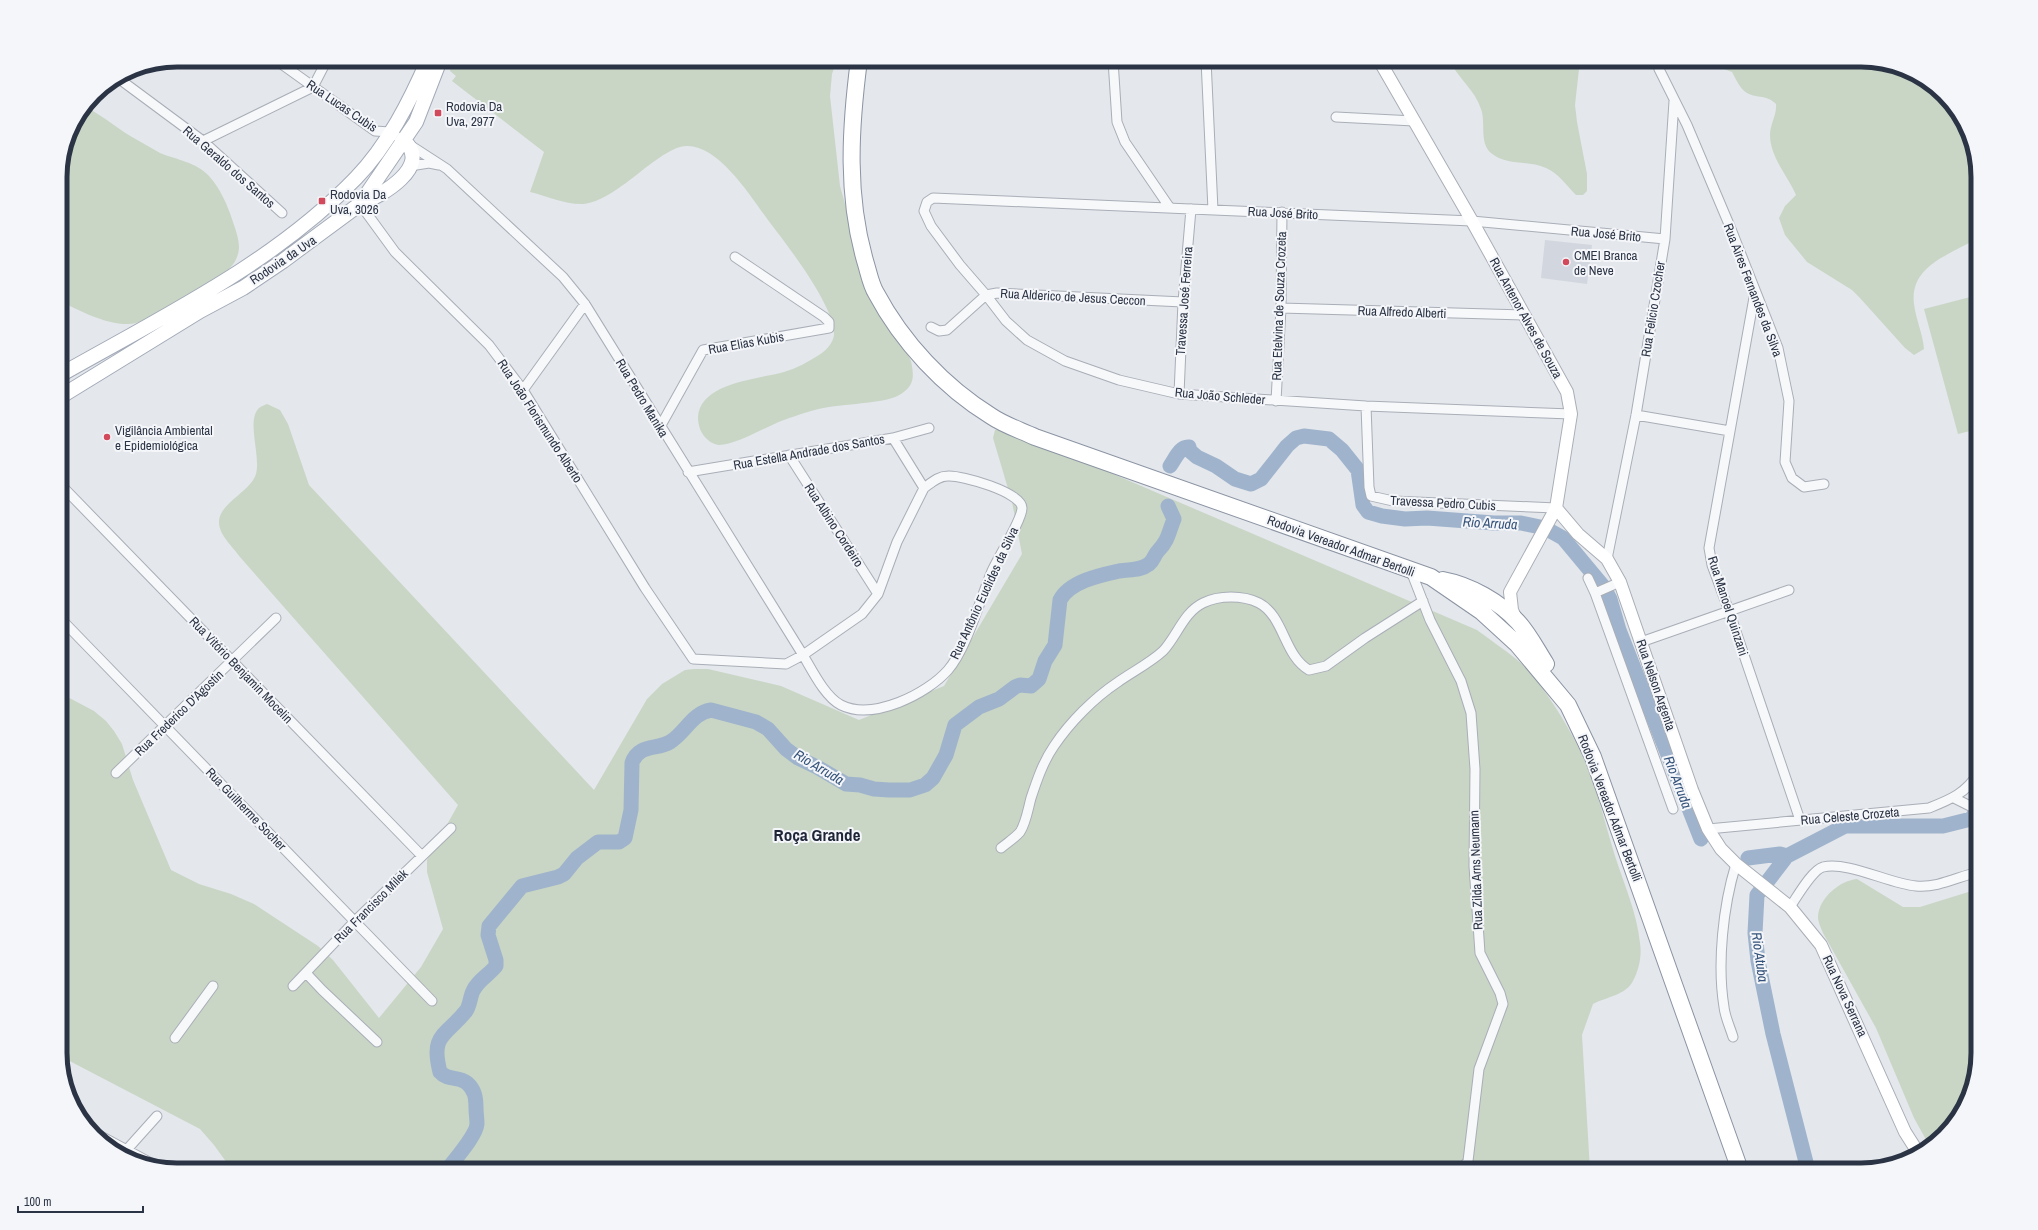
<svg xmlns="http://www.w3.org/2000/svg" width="2038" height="1230" viewBox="0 0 2038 1230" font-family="'Archivo Narrow',sans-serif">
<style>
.built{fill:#d2d6de}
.green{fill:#c9d6c5}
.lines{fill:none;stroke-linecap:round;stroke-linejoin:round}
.river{stroke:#9fb4cc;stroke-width:15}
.street-casing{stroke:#a9aeb7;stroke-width:11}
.secondary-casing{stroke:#a9aeb7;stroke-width:14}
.primary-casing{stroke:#a3abb8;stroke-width:16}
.highway-casing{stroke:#8b94a3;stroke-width:18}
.street{stroke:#f7f8fa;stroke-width:9}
.secondary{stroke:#fff;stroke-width:12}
.primary{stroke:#fff;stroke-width:14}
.highway{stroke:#fff;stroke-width:16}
.poi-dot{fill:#d1495b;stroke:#f4f6f9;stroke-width:1.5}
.labels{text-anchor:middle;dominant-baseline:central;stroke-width:4;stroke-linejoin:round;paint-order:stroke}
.street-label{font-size:13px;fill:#2b3445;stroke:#f4f6f9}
.poi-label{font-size:13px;fill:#2b3445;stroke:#f4f6f9;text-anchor:start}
.water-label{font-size:14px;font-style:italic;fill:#34527a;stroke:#f4f6f9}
.district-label{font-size:17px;font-weight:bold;fill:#1d2536;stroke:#f4f6f9}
.rim{fill:none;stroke:#2b3445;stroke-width:5}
</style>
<rect width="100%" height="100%" fill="#e4e7ec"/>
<path class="built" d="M1545,240L1592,245L1587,284L1541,278Z"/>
<path class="green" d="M452,60H837L832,74L830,96L840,186L860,257L911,361C914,376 915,385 901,394C889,403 846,404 829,407C814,409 798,415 784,420C767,426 736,445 719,445C716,445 710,442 708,440C701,434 698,426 698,417C700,382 760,379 784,372C797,368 808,362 819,355C826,351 833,343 834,335C835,306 787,245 768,220C750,196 715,138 680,147C663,152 641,172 626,183C614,191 600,202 584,204C566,205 547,196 530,192L544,152L452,81L456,76L450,71Z
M1449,60H1580L1575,105L1577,122L1587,174V191L1583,195H1576C1567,186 1558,173 1546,168C1528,160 1506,166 1491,153C1479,143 1486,122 1481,109C1475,90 1458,78 1449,60Z
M1707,60H1861L1920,76L1962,118L1978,169V238C1952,254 1909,265 1914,304C1916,320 1923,334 1924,349L1914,355L1905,348L1860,298L1852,290L1807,262L1785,235L1779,218L1785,206L1796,195C1788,176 1770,157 1770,135C1770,124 1777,115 1776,104C1766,94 1758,99 1747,93C1740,89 1736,79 1732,72L1713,65Z
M86,107C105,117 120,131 139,141C146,145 153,149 160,153C177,160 196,162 209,176C220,188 227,204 232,219C235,228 239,238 239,248C238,274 200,288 180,299C165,308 147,323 129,324C107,325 80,311 60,301V169L69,132Z
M1978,295V429L1958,434L1924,309Z
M267,404L280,410L288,424L309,485L594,790L647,699L662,684L685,670L694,669H708L781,686L859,720L944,686L1022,554L1012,502L993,438L995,430L1001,429L1013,431L1477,630C1490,640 1522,661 1531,673C1552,700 1571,730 1585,761C1598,791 1605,824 1615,856C1624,884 1637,913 1640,943C1642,956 1639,969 1633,981C1626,995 1606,997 1593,1004L1582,1035L1590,1170H232L214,1145L200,1129L60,1056V693L94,711L106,721L114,731L122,744L133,780L171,870L199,884L231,894L254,904L318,946L333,960L379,1018L421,967L443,929L427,872V860L458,805L240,557C233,547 218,534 219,521C220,503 251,491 256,474C261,456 246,420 259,408C261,406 265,405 267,404Z
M1857,879L1903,907H1920L1978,889V1054L1962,1112L1929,1145L1914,1118L1876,1028L1823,933C1821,928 1818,922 1818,917C1819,898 1839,881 1857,879Z"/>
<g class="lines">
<path class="river" d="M1170,466C1175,459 1180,446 1189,447L1190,451L1197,457L1216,466L1235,479L1251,484L1261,479L1287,446L1296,438L1304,436L1329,439L1342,450L1358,470L1363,505L1368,512L1382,516L1405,519L1427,518L1494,523H1521L1545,528L1563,538L1603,586L1610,599L1619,630L1701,839
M1748,858L1780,854L1787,856
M447,1170C455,1159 476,1136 477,1124C477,1119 476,1113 476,1108C476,1098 475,1090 467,1083C458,1076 448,1081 440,1072C430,1034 446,1036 466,1011C470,1006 470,997 473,991C478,980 489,975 496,966V960L488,935L489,926L522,886L558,877L564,874L577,858L598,842H619L625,838L631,810L632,763C638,744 657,750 670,742C686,732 692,713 711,710L756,722L768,729L786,749L798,758L817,767L846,784L860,785L874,789L889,790H910L925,785L933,778L946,755L955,725L979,707L999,699L1015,687L1020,685L1031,686L1039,679L1045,661L1055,645L1060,600C1070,581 1101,575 1119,571C1130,569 1140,571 1149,564C1154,560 1154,555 1158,551C1169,539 1168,534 1174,519L1168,506
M1808,1170L1773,1034L1758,961L1755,933L1757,895L1787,856L1845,826H1943L1971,819L1978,809"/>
<g class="street-casing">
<path id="street" d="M276,60L375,131L390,132L447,169L563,277L585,304L803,655L862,614L878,594L897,542L924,488
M1113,60L1117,122L1125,142L1170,208
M1206,60L1213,210
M1657,60L1659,69L1687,125L1731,229L1778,348L1789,401L1785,462L1792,478L1804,487L1824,484
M118,78L203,141L282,213
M1336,117L1414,121
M203,141L313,87L327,60
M410,166L429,163L439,165
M360,204L395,252L489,345L523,390L645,588L693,659L786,664L803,655C812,670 825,697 841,705C873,721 927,694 948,670C967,648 980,599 992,571C998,557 1022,520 1022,508C1022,492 961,475 948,476C938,476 931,483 924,488L893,438
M1755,292L1709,548L1712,565L1729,611L1800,820
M1281,308L1524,315
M931,327L939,331L947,330L986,295L997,293L1183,302
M523,390L585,304
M1179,394L1183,302L1191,209
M1276,401L1281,308L1282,212
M1366,406L1369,487L1371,496L1393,501L1556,508
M1571,414L1366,406L1179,394L1119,380L1065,361L1027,340L1006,321L986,295L960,265L931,226L924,211L927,202L933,198L1472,221L1665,239
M1636,415L1730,431
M660,427L703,350L829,328V322L824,317L735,257
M789,455L878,594
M688,472L893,438L929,428
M60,484L422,856
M1607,559L1636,415L1665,239L1674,101
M1411,571L1430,620L1461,681L1471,713L1475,769L1474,866L1480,953L1500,993L1503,1004L1479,1069L1468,1161L1461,1170
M1588,578L1595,593L1620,582
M1595,593L1673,809
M60,618L432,1001
M1641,642L1789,590
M116,773L276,618
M1954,798L1978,810
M1708,829L1929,808C1949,800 1967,793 1978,773
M1001,848C1007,843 1015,838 1020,832C1026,823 1028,809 1031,798C1037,780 1043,762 1054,746C1070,722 1094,698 1118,682C1132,672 1150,663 1163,651C1177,636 1184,612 1203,603C1219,595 1243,595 1259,603C1284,616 1284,656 1309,670L1326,666L1365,638L1423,601
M1790,907C1797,897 1812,870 1823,867C1848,861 1890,884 1916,886C1938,888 1957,877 1978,872
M306,973L322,990L377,1042
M293,986L355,921L451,828
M1733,1037C1730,1027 1725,1017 1724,1007C1717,964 1723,906 1736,864
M175,1038L213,986
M99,1135L151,1163
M122,1155L157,1116"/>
</g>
<g class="secondary-casing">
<path id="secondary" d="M1379,60L1472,221L1567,392L1571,414L1556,508L1510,592L1512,610L1516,619
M1556,508L1578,534L1607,559L1620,582L1692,790L1708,829L1721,849L1736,864L1790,907L1821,945L1905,1132L1919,1154"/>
</g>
<g class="primary-casing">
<path id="primary" d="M360,204C381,196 433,166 404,141
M60,375C162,317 274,263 356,178C388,145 410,101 428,60
M60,397L200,311L243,288L283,261L360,204L416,122L440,60"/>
</g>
<g class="highway-casing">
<path id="highway" d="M859,60C850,129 846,197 866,264C869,274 871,285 876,293C902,342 944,387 991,416C1004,425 1020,430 1035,437L1431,577L1482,612L1517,644L1568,705L1593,757L1740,1170
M1443,580C1470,585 1500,602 1518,622C1529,634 1537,650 1546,664"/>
</g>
<use href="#street" class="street"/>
<use href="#secondary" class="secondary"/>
<use href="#primary" class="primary"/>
<use href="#highway" class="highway"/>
</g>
<g class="poi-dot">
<rect x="434" y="109" width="8" height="8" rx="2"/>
<rect x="318" y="197" width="8" height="8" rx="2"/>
<circle cx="1566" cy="262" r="4"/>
<circle cx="107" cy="437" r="4"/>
</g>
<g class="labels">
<g class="street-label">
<text transform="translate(342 106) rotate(34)">Rua Lucas Cubis</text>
<text transform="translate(229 167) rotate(41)">Rua Geraldo dos Santos</text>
<text transform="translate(1283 213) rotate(3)">Rua José Brito</text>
<text transform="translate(1606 234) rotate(5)">Rua José Brito</text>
<text transform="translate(283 260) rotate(-34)">Rodovia da Uva</text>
<text transform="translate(1753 290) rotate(69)">Rua Aires Fernandes da Silva</text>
<text transform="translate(1073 297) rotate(3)">Rua Alderico de Jesus Ceccon</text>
<text transform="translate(1184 301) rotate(-86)">Travessa José Ferreira</text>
<text transform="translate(1279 306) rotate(-88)">Rua Etelvina de Souza Crozeta</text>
<text transform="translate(1653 309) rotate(-81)">Rua Felicio Czocher</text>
<text transform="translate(1402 312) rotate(2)">Rua Alfredo Alberti</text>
<text transform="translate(1526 318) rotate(61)">Rua Antenor Alves de Souza</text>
<text transform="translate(746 343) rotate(-10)">Rua Elias Kubis</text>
<text transform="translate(1220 396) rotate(5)">Rua João Schleder</text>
<text transform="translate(642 398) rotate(59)">Rua Pedro Manika</text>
<text transform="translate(540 421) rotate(57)">Rua João Florismundo Alberto</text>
<text transform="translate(809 452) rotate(-10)">Rua Estella Andrade dos Santos</text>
<text transform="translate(1443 503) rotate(3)">Travessa Pedro Cubis</text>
<text transform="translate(834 525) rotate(57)">Rua Albino Cordeiro</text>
<text transform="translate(1341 546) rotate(20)">Rodovia Vereador Admar Bertolli</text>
<text transform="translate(984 593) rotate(-65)">Rua Antônio Euclides da Silva</text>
<text transform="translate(1728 606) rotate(72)">Rua Manoel Quinzani</text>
<text transform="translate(241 670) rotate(46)">Rua Vitório Benjamin Mocelin</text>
<text transform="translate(1656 685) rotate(71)">Rua Nelson Argenta</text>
<text transform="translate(179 713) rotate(-44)">Rua Frederico D'Agostin</text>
<text transform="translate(1610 808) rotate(69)">Rodovia Vereador Admar Bertolli</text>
<text transform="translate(246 809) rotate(46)">Rua Guilherme Socher</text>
<text transform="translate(1850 816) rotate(-5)">Rua Celeste Crozeta</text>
<text transform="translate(1476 870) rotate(-92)">Rua Zilda Arns Neumann</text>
<text transform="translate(371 906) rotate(-45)">Rua Francisco Milek</text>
<text transform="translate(1845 996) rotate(65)">Rua Nova Serrana</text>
</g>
<g class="poi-label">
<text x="446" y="106">Rodovia Da<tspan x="446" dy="15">Uva, 2977</tspan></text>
<text x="330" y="194">Rodovia Da<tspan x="330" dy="15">Uva, 3026</tspan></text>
<text x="1574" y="255">CMEI Branca<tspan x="1574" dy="15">de Neve</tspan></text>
<text x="115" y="430">Vigilância Ambiental<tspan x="115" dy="15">e Epidemiológica</tspan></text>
</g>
<g class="water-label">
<text transform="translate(1490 523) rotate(3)">Rio Arruda</text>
<text transform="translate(819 767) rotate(31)">Rio Arruda</text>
<text transform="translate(1678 782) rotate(69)">Rio Arruda</text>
<text transform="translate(1760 957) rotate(82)">Rio Atuba</text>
</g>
<g class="district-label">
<text x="817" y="834">Roça Grande</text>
</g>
</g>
<path d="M0 0H2038V1230H0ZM177 67H1861A110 110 0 0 1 1971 177V1053A110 110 0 0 1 1861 1163H177A110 110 0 0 1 67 1053V177A110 110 0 0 1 177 67Z" fill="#f4f6f9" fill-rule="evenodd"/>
<path class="rim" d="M177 67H1861A110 110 0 0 1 1971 177V1053A110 110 0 0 1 1861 1163H177A110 110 0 0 1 67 1053V177A110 110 0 0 1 177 67Z"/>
<path d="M18 1206v6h125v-6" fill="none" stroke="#2b3445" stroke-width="2"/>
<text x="24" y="1206" font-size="12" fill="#2b3445" stroke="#f4f6f9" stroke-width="3" paint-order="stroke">100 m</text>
</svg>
